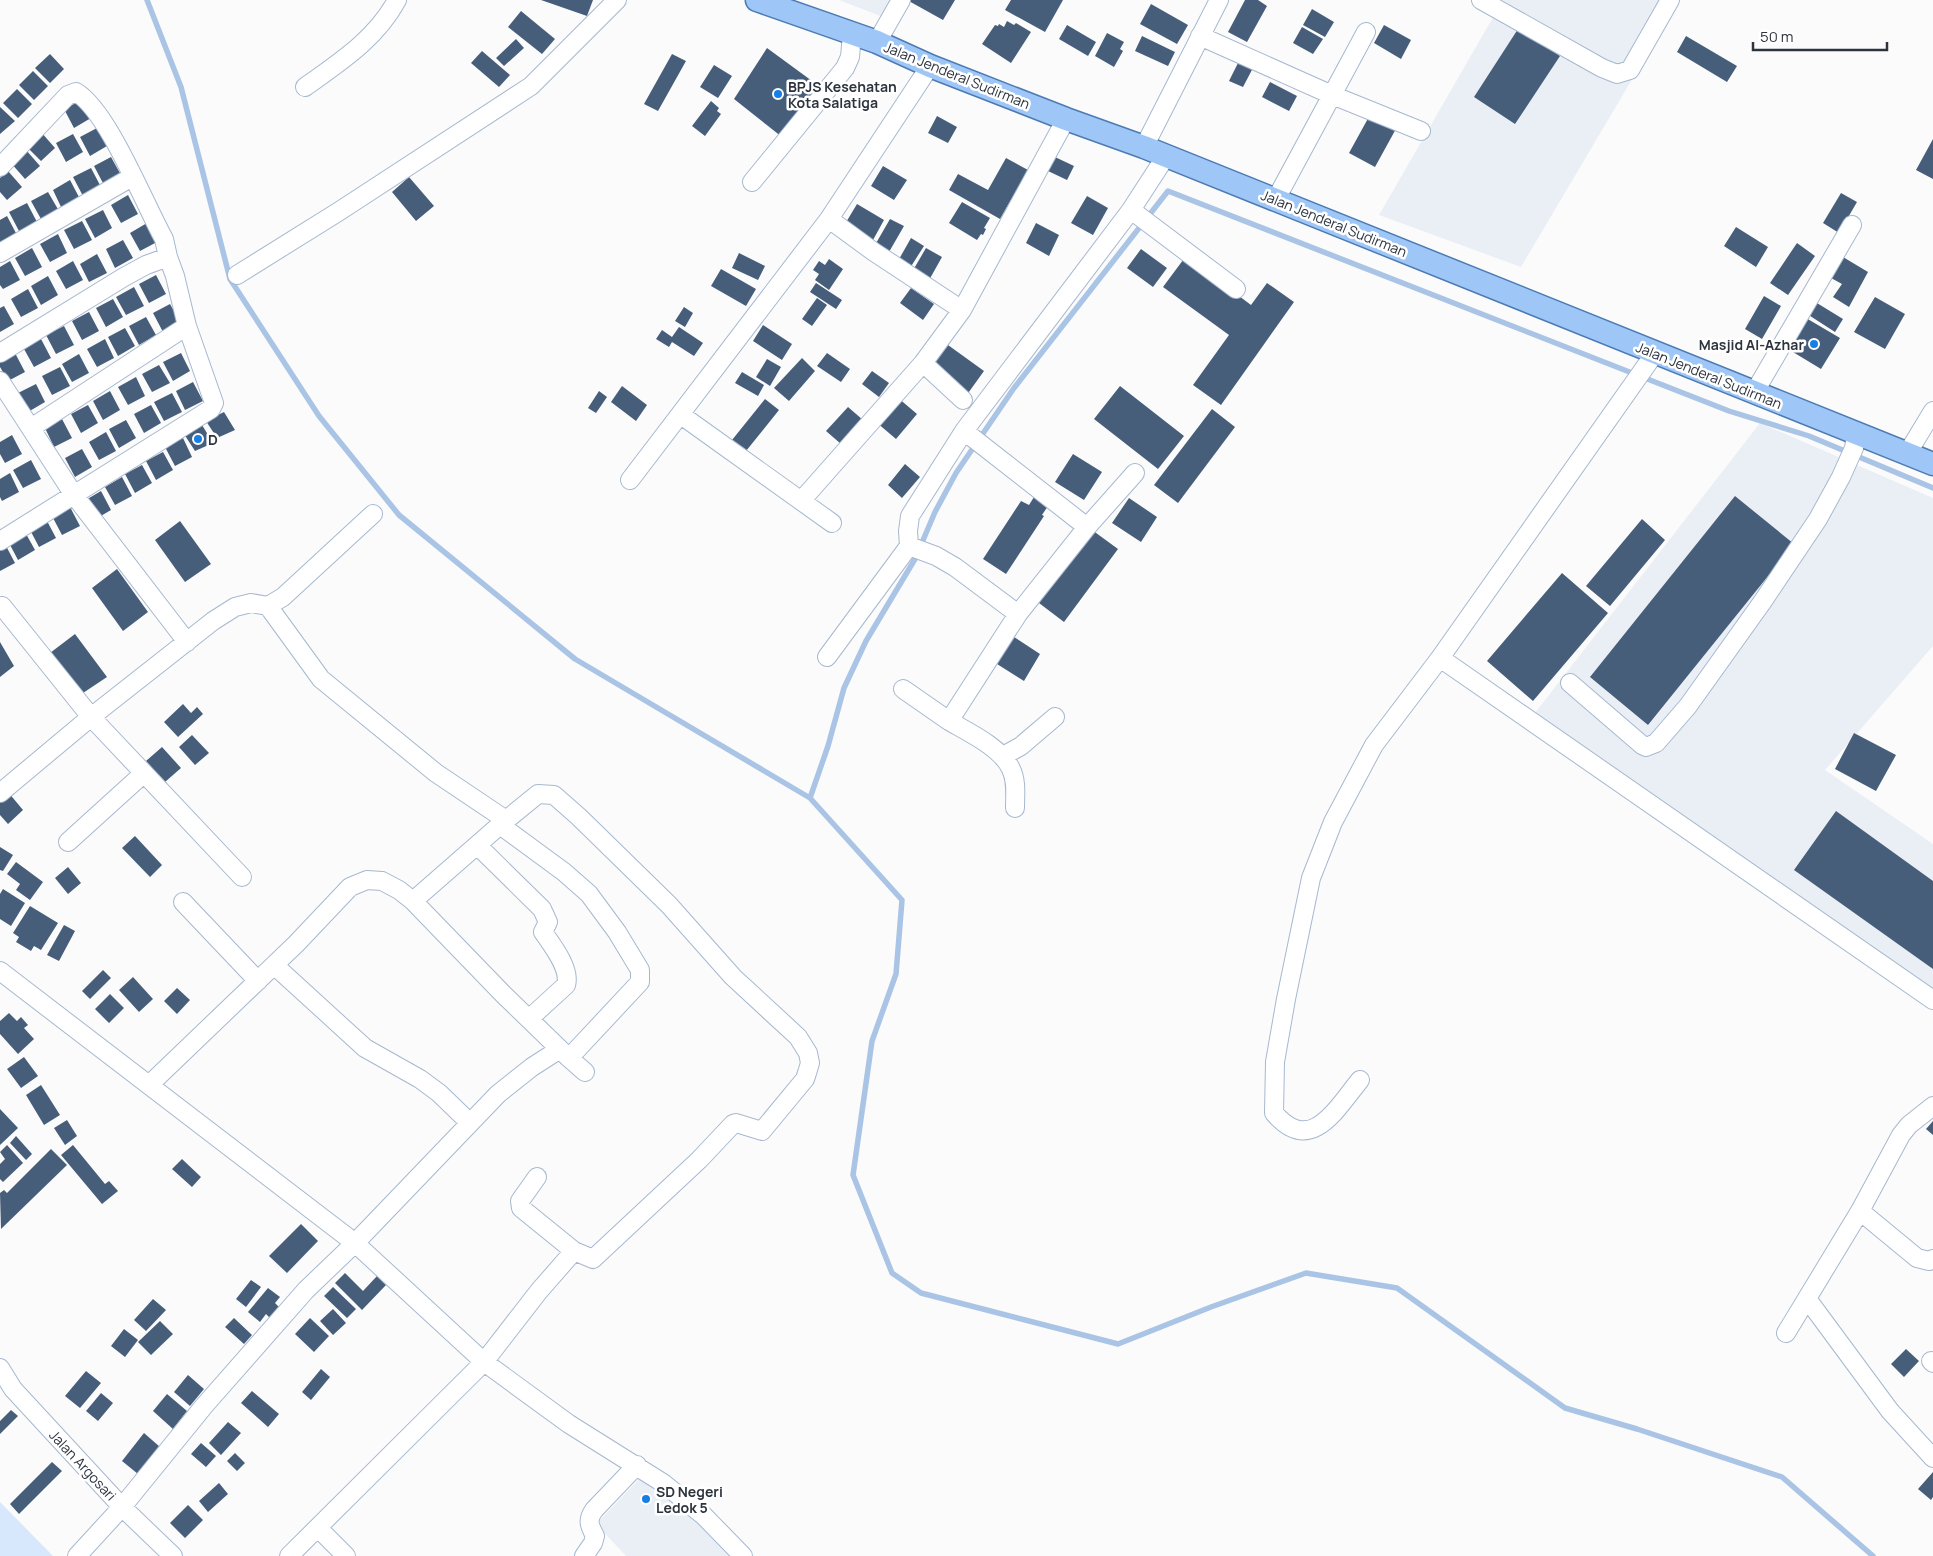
<svg xmlns="http://www.w3.org/2000/svg" width="1933" height="1556" viewBox="0 0 1933 1556" font-family="Manrope,sans-serif">
<style>
.built{fill:#eaeff5}
.green{fill:#d7e8fd}
.lines{fill:none;stroke-linecap:round;stroke-linejoin:round}
.stream{stroke:#aac4e5;stroke-width:5.5}
.building{fill:#475e7b}
.minor-casing{stroke:#a6b8d0;stroke-width:20}
.major-casing{stroke:#4c7bb3;stroke-width:25}
.minor{stroke:#fff;stroke-width:18}
.major{stroke:#9ec7f7;stroke-width:22}
.poi-dot{fill:#177ee6;stroke:#fff;stroke-width:2}
.labels{text-anchor:middle;dominant-baseline:central;stroke-width:5;stroke-linejoin:round;paint-order:stroke}
.street-label{font-size:14px;fill:#2d343e;stroke:#fff}
.poi-label{font-size:14px;font-weight:bold;fill:#2d343e;stroke:#fff;text-anchor:start}
</style>
<rect width="100%" height="100%" fill="#fbfbfb"/>
<path class="built" d="M839,0H898L888,19Z
M1503,0H1679L1521,267L1379,215Z
M1760,423L1933,498V646L1825,770L1933,844V991L1535,713Z
M643,1475L736,1551L732,1556H626L596,1524Z"/>
<path class="green" d="M0,1502L53,1556H0Z"/>
<g class="lines">
<path class="stream" d="M147,0L181,87L230,279L319,416L399,515L575,659L810,798L902,900L896,974L872,1041L853,1175L892,1273L921,1293L1118,1344L1211,1307L1306,1273L1397,1288L1565,1408L1637,1429L1782,1477L1873,1556
M810,798L828,746L844,688L866,641L915,559L935,512L956,473L1014,388L1168,191L1729,411L1809,436L1933,488"/>
</g>
<path class="building" d="M541,0H593L587,16Z
M907,0H955L943,20Z
M1011,0H1063L1045,32L1005,10Z
M1245,0H1258L1267,6L1247,42L1228,32Z
M1151,4L1188,25L1177,44L1140,24Z
M1312,9L1334,22L1325,37L1303,25Z
M521,11L555,39L542,54L508,27Z
M1007,21L1014,25L1016,23L1031,32L1011,63L982,44L995,25L998,26L999,24L1004,27Z
M1067,25L1096,42L1088,56L1059,39Z
M1384,25L1411,40L1401,59L1374,43Z
M1302,27L1323,39L1313,54L1293,43Z
M1518,29L1560,56L1515,124L1474,97Z
M1107,33L1124,42L1120,49L1123,51L1114,67L1095,56Z
M1142,36L1175,52L1168,66L1135,51Z
M1686,36L1737,66L1727,82L1677,52Z
M516,39L524,48L504,66L496,58Z
M767,48L823,89L782,137L734,99Z
M482,51L510,75L499,87L471,63Z
M50,54L64,69L50,83L35,68Z
M672,54L686,61L658,111L644,104Z
M1240,59L1254,66L1243,87L1229,81Z
M714,65L732,76L718,98L700,87Z
M33,71L48,86L34,100L19,85Z
M1270,82L1297,96L1289,111L1262,97Z
M17,89L32,104L18,118L3,103Z
M82,100L91,118L74,128L64,109Z
M711,101L719,108L717,111L721,114L705,136L692,126Z
M0,107L15,121L0,134Z
M1371,113L1397,127L1375,167L1349,153Z
M937,116L957,127L948,143L928,133Z
M97,128L107,146L90,156L80,137Z
M41,132L55,148L41,161L26,146Z
M73,134L83,152L66,162L56,143Z
M1933,139V179L1916,170Z
M26,150L40,166L25,179L11,163Z
M111,157L121,175L104,185L94,166Z
M1055,157L1074,166L1067,180L1048,171Z
M1006,158L1028,170L1000,219L949,190L958,174L988,190Z
M883,166L907,180L894,200L871,186Z
M91,168L101,187L83,196L73,177Z
M8,171L22,187L7,200L0,192V178Z
M409,177L434,206L416,221L392,192Z
M70,180L80,199L62,209L53,190Z
M48,192L59,211L41,219L31,201Z
M1841,193L1857,202L1839,233L1823,223Z
M128,195L138,214L121,223L111,205Z
M1087,196L1108,208L1093,235L1071,223Z
M962,202L990,218L984,228L986,229L983,235L981,234L977,240L949,223Z
M27,203L37,222L19,231L9,212Z
M857,204L884,220L873,240L845,224Z
M103,210L112,228L95,238L85,219Z
M7,216L17,235L0,244V220Z
M890,219L904,226L889,252L875,245Z
M82,221L92,240L74,249L64,230Z
M147,223L157,242L140,251L130,233Z
M1036,223L1059,235L1049,256L1026,243Z
M1736,227L1768,247L1756,267L1724,246Z
M58,234L67,253L50,262L40,244Z
M911,238L924,246L910,268L898,261Z
M123,240L133,258L115,268L106,249Z
M1797,243L1815,256L1788,295L1770,283Z
M32,248L42,267L25,276L15,258Z
M926,248L942,257L928,282L912,272Z
M1141,249L1167,268L1153,287L1127,268Z
M739,253L765,266L758,280L732,268Z
M97,254L107,273L89,282L80,264Z
M1186,256L1251,305L1267,283L1294,302L1221,405L1193,385L1229,335L1163,287Z
M1843,257L1868,272L1849,307L1833,297L1842,284L1831,278Z
M829,259L843,269L829,290L815,280L819,274L813,270L819,261L825,265Z
M10,261L20,280L3,289L0,285V267Z
M73,261L83,280L66,289L56,271Z
M721,269L756,289L746,306L711,286Z
M156,275L166,294L149,303L139,284Z
M48,276L58,295L41,305L31,286Z
M816,283L842,300L836,309L810,292Z
M134,287L144,306L126,315L116,297Z
M911,288L934,304L923,320L900,303Z
M28,289L38,308L21,317L11,299Z
M1764,296L1781,306L1762,339L1745,329Z
M1875,297L1905,314L1885,349L1854,332Z
M817,298L827,305L812,326L802,319Z
M113,299L123,317L106,327L96,308Z
M1812,300L1843,319L1835,332L1804,312Z
M170,304L180,322L163,332L153,313Z
M4,306L14,324L0,332V308Z
M684,307L693,313L685,327L675,321Z
M89,312L99,331L82,340L72,321Z
M146,317L156,335L139,345L129,326Z
M1806,318L1840,338L1821,369L1788,349Z
M763,325L792,344L782,360L753,341Z
M64,326L74,345L56,354L46,335Z
M679,327L703,343L694,356L672,342L669,347L656,339L662,330L672,337Z
M125,328L135,346L118,356L108,337Z
M41,339L51,358L34,367L24,349Z
M105,339L114,358L97,367L87,349Z
M948,345L984,371L966,396L933,365Z
M15,353L25,372L8,381L0,367V361Z
M181,353L190,371L173,381L163,362Z
M827,353L850,369L841,382L817,366Z
M79,354L89,373L72,382L62,364Z
M802,358L815,371L789,401L774,388Z
M767,359L781,367L770,386L756,377Z
M159,365L170,383L152,392L142,374Z
M60,367L70,386L52,395L42,376Z
M872,371L889,383L879,397L862,384Z
M742,372L764,385L758,396L735,383Z
M136,377L145,396L128,405L118,387Z
M193,382L203,401L185,410L176,391Z
M36,384L45,402L28,412L18,393Z
M622,386L647,405L636,421L611,402Z
M1120,386L1184,436L1158,469L1094,419Z
M110,391L120,410L103,420L93,401Z
M599,391L607,397L596,413L588,408Z
M172,393L182,412L164,421L154,402Z
M897,397L917,414L896,439L876,422Z
M765,399L779,410L742,456L728,445Z
M88,405L98,423L81,433L71,414Z
M151,405L161,423L144,433L134,414Z
M848,407L863,420L841,444L826,431Z
M1212,409L1235,427L1178,503L1154,485Z
M224,412L235,430L217,438L206,421Z
M62,419L72,438L54,447L45,428Z
M126,420L136,438L119,448L109,429Z
M202,425L213,443L195,451L184,434Z
M106,432L116,451L99,460L89,442Z
M12,435L22,454L5,463L0,454V442Z
M183,438L192,457L175,466L165,447Z
M82,449L92,467L75,477L65,458Z
M163,452L173,470L156,480L146,461Z
M1073,454L1102,472L1084,500L1055,482Z
M31,460L41,479L23,488L13,470Z
M905,464L920,477L902,498L888,485Z
M142,465L152,483L135,493L125,474Z
M10,473L19,492L2,501L0,497V479Z
M122,477L132,496L115,505L105,487Z
M101,491L111,510L94,520L84,501Z
M1735,496L1794,544L1648,725L1590,677Z
M1034,497L1048,506L1042,515L1044,516L1006,574L983,559L1021,501L1029,505Z
M1129,498L1157,517L1141,542L1112,523Z
M70,507L80,526L62,535L52,516Z
M46,519L56,538L39,547L29,528Z
M1642,519L1665,540L1610,606L1586,586Z
M180,521L211,564L185,582L155,540Z
M1092,530L1118,549L1064,622L1039,603Z
M25,532L35,550L18,560L8,541Z
M5,544L15,563L0,571V547Z
M117,569L148,612L123,631L92,588Z
M1562,573L1608,613L1533,701L1487,661Z
M75,634L107,677L80,695L50,653Z
M1014,637L1040,654L1024,681L997,664Z
M0,642L14,666L0,677Z
M183,704L191,713L197,707L203,714L178,737L164,722Z
M1854,733L1896,755L1876,791L1835,769Z
M192,735L209,753L195,765L179,747Z
M162,747L181,768L165,782L146,761Z
M8,792L23,810L8,824L0,815V799Z
M1836,811L1933,881V969L1794,870Z
M135,836L162,865L150,877L122,848Z
M0,847L13,855L3,871L0,870Z
M16,862L43,882L30,900L16,890L20,884L7,874Z
M68,867L81,883L68,894L55,878Z
M3,889L25,903L11,926L0,919V894Z
M30,906L58,923L41,950L34,946L31,951L16,942L19,937L13,933Z
M64,925L75,931L59,961L47,955Z
M103,970L111,978L90,999L82,991Z
M133,977L153,999L139,1012L119,990Z
M177,988L190,1000L177,1014L164,1001Z
M110,994L124,1008L109,1023L95,1009Z
M9,1013L17,1021L21,1017L28,1025L24,1028L34,1039L18,1054L0,1034V1021Z
M24,1057L38,1076L21,1088L7,1069Z
M41,1085L60,1115L44,1125L26,1095Z
M0,1109L18,1128L0,1145Z
M67,1120L77,1136L65,1145L54,1128Z
M1933,1121V1135L1926,1129Z
M16,1136L32,1154L26,1160L10,1143Z
M7,1145L23,1163L3,1182L0,1179V1164L5,1159L0,1152Z
M73,1145L105,1184L109,1181L118,1191L102,1204L61,1155Z
M51,1149L67,1165L1,1229L0,1193L4,1190L7,1193Z
M182,1159L201,1177L192,1187L172,1169Z
M301,1224L318,1241L287,1273L269,1256Z
M345,1273L363,1291L377,1276L386,1285L362,1310L335,1283Z
M251,1280L261,1287L246,1307L236,1299Z
M333,1287L356,1309L347,1318L324,1296Z
M268,1288L280,1297L275,1303L280,1308L271,1319L266,1314L260,1322L248,1312Z
M153,1299L166,1310L146,1331L134,1320Z
M333,1309L346,1323L333,1335L320,1321Z
M234,1318L252,1335L244,1344L225,1327Z
M310,1318L329,1336L314,1352L295,1334Z
M160,1321L173,1334L151,1355L138,1342Z
M124,1329L138,1340L125,1357L111,1346Z
M1906,1349L1919,1361L1904,1377L1891,1364Z
M321,1369L330,1377L311,1400L302,1392Z
M86,1371L101,1383L80,1408L65,1396Z
M188,1375L204,1389L190,1406L174,1392Z
M252,1391L279,1414L268,1427L241,1403Z
M101,1393L113,1403L98,1421L86,1411Z
M167,1394L187,1411L173,1429L153,1411Z
M11,1410L18,1416L0,1434V1421Z
M228,1422L241,1433L221,1455L209,1443Z
M144,1433L160,1447L138,1474L122,1461Z
M201,1443L216,1456L206,1467L191,1454Z
M235,1453L245,1463L237,1471L227,1461Z
M52,1462L62,1471L19,1514L10,1504Z
M1933,1472V1497L1931,1500L1918,1489Z
M219,1483L228,1494L208,1512L199,1501Z
M188,1505L203,1520L185,1538L170,1523Z"/>
<g class="lines">
<g class="minor-casing">
<path id="minor" d="M1481,0L1602,68L1617,74L1630,70L1670,0
M1200,36L1332,95L1421,131
M877,42L901,0
M305,87C340,62 376,39 397,0
M1144,147L1219,0
M0,167L68,95L76,92C108,111 144,203 164,239L168,257
M752,182L845,68L850,57L852,34
M1276,199L1366,32
M1131,210L1236,289
M829,219L874,252L962,310
M0,253L132,177
M237,275L338,212L531,86L617,0
M0,353L124,277L146,265L168,257L175,276L187,326L214,403L211,409L0,541
M923,363L963,400
M0,381L74,495L187,642
M1754,393L1852,225
M681,415L832,523
M31,428L187,326
M964,431L1087,527
M1907,454L1933,411
M1135,473L1087,527L1018,614L955,567L936,556L909,546L908,531L910,516L964,431L1131,210L1166,156
M630,480L829,219L930,66
M801,501L923,363L962,310L1066,119
M2,606L91,717L242,877
M268,606L321,679L436,773L506,820
M827,657L909,546
M1440,658L1933,1000
M1570,683L1642,745L1646,747L1656,743L1688,706L1763,601L1818,519L1841,477L1854,448L1856,434
M903,689L949,721
M1003,756L1021,746L1055,717
M0,793L91,717L213,621L235,607L251,603L268,606L283,597L373,514
M1015,808C1015,795 1017,781 1011,769C1002,748 968,732 949,721L1018,614
M68,842L143,774
M477,845L542,909L548,922L543,932C552,945 571,969 566,985L530,1018
M183,902L258,981
M274,965L365,1048L420,1079L439,1093L470,1123
M0,971L355,1243L484,1362L569,1424L663,1483L704,1516L743,1556
M569,1058L585,1072
M1360,1080C1336,1109 1311,1156 1274,1113L1275,1062L1286,999L1311,878L1333,822L1374,745L1440,658L1655,353
M149,1085L296,944L350,887L367,880L382,881L399,890L413,901L503,994L569,1058L640,982V970L617,932L589,894L564,872L500,825
M537,1177L520,1201L521,1208L574,1251
M1860,1211L1917,1258L1929,1261L1933,1259
M1808,1300L1890,1411L1933,1458
M1786,1333L1860,1211L1901,1135L1909,1125L1933,1106
M1931,1361L1933,1363
M0,1368L13,1389L122,1507L173,1556
M318,1528L346,1556
M77,1556L122,1507L204,1406L306,1290L355,1243L498,1094L532,1067L560,1049
M289,1556L484,1362L539,1291L574,1251L593,1259L699,1160L733,1124L736,1123L762,1131L805,1079L807,1073L810,1063L808,1053L798,1037L733,977L669,905L579,817L554,795L538,794L500,825L413,901
M584,1556L593,1543L595,1536C589,1525 587,1520 594,1510L637,1465"/>
</g>
<g class="major-casing">
<path id="major" d="M757,0L877,42L930,66L1066,119L1144,147L1933,464"/>
</g>
<use href="#minor" class="minor"/>
<use href="#major" class="major"/>
</g>
<g class="poi-dot">
<circle cx="778" cy="94" r="5"/>
<circle cx="1814" cy="344" r="5"/>
<circle cx="198" cy="439" r="5"/>
<circle cx="646" cy="1499" r="5"/>
</g>
<g class="labels">
<g class="street-label">
<text transform="translate(957 75) rotate(22)">Jalan Jenderal Sudirman</text>
<text transform="translate(1334 223) rotate(22)">Jalan Jenderal Sudirman</text>
<text transform="translate(1709 375) rotate(22)">Jalan Jenderal Sudirman</text>
<text transform="translate(83 1465) rotate(47)">Jalan Argosari</text>
</g>
<g class="poi-label">
<text x="788" y="86">BPJS Kesehatan<tspan x="788" dy="16">Kota Salatiga</tspan></text>
<text x="1804" y="344" text-anchor="end">Masjid Al-Azhar</text>
<text x="208" y="439">D</text>
<text x="656" y="1491">SD Negeri<tspan x="656" dy="16">Ledok 5</tspan></text>
</g>
</g>
<path d="M1753 42v8h134v-8" fill="none" stroke="#2d343e" stroke-width="2.5"/>
<text x="1760" y="42" font-size="15" fill="#2d343e" stroke="#ffffff" stroke-width="4" paint-order="stroke">50 m</text>
</svg>
